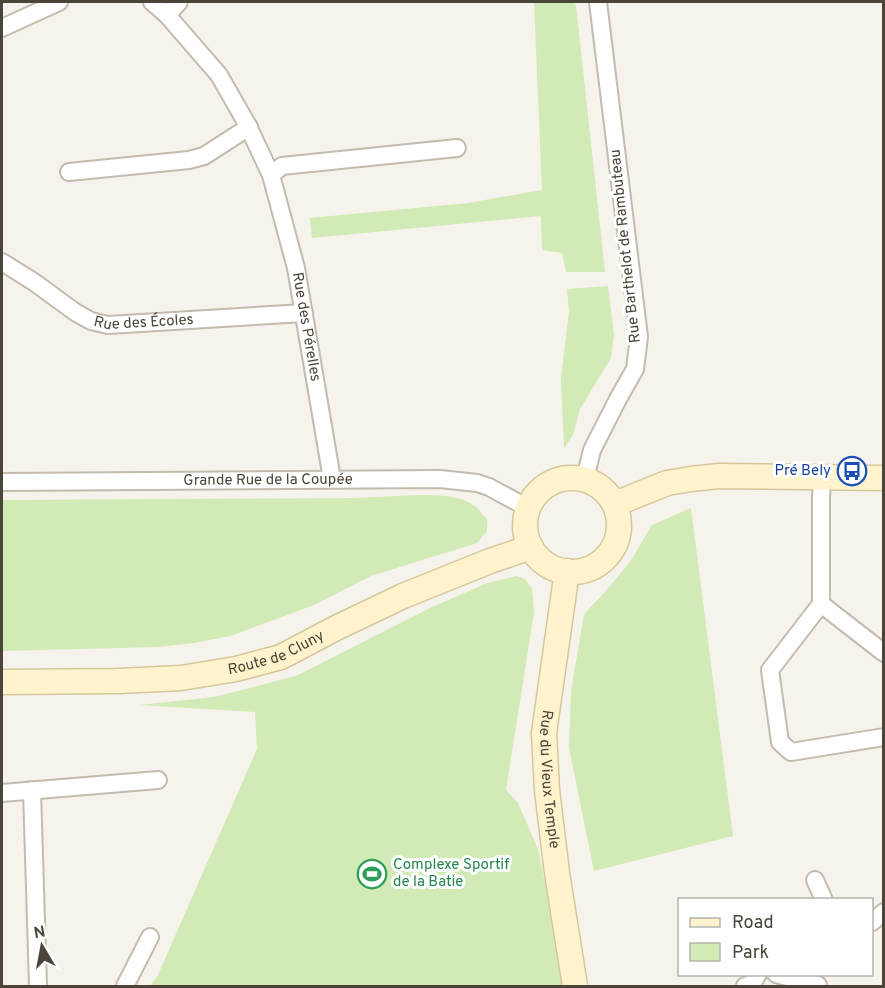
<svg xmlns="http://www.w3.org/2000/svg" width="885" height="988" viewBox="0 0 885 988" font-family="Overpass,sans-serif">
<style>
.green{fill:#d2eab5}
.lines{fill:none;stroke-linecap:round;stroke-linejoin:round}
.minor-casing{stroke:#c2bbae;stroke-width:20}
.secondary-casing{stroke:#d6c79b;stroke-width:27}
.minor{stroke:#fff;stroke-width:16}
.secondary{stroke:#fff3cd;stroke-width:24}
.labels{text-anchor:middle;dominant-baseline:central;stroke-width:6;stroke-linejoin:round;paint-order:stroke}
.street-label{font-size:15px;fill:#4b4439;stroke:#fff}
.transit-label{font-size:15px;fill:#164399;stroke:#fff;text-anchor:end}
.leisure-label{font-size:15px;fill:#27864d;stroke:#fff;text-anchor:start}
</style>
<rect width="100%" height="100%" fill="#f6f3ec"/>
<path class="green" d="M534,2H574L576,5L605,272H566L562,253L542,250L541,216L312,238L310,218L468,203L542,190Z
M608,286L614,335L611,358L580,409L573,435L564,448L561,378L569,311L567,289Z
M416,495C436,495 461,494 477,508C480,511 483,516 487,519V531L477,543L371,576L314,605L230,636L194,643L158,647L2,651V500L356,498Z
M691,508L733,836L594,871L569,748L571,691L584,614L604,593L630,562L652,525Z
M516,576L525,579L532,589L534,612L506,790L518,803L538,849L548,900L562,986H150L158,975L257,749L255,712L139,705L214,697L258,686L298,675L430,608L487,583Z"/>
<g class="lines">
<g class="minor-casing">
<g id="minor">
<path id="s1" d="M152,2L167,15L219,75L247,124L271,175L296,268L332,479"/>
<path d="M167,15L179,2"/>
<path d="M2,28L59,2"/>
<path d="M69,172L189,160L204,156L249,127"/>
<path d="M271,175L282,166L457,148"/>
<path id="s2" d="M2,262L34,282L75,312L91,321L108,325L304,313"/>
<path d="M822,478L821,497V604L770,670L780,742L791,752L884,737"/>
<path d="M585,479L592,450L618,399L635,369L639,337L598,2"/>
<path id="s3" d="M2,482L440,479L477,483L489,487L528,508"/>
<path d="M821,604L884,653"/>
<path d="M32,790L38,986"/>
<path d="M2,793L158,780"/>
<path d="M815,880L824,900"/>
<path d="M872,922L884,912"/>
<path d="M776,974L818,985"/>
<path d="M125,986L150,937"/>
<path d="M745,986L752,984L758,974"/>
</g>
</g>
<g class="secondary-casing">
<g id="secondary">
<circle cx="572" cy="525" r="47"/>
<path d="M615,504L667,483L691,479L719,476L884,478"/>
<path id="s4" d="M567,571L544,733L547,790L557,873L575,986"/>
<path id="s5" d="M2,682L118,681L181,678L236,669L281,657L336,628L403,596L490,561L531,547"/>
</g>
</g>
<use href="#minor" class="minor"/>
<use href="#secondary" class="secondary"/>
</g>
<defs>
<g id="bus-ring" transform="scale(1.5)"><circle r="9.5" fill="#fff" stroke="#1a4fb4" stroke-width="1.5"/><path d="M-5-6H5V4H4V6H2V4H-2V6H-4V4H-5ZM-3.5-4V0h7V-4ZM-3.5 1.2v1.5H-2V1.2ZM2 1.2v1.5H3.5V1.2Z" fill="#1a4fb4"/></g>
<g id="stadium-ring" transform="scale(1.5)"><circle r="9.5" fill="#fff" stroke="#2e9e5b" stroke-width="1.5"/><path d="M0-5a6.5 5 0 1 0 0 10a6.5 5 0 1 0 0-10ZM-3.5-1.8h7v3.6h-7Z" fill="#2e9e5b"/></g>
</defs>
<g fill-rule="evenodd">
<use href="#bus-ring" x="852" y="471"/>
<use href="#stadium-ring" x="372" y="874"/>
</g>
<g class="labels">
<g class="street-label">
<text transform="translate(626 246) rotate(-96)">Rue Barthelot de Rambuteau</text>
<text stroke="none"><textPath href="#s2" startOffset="160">Rue des Écoles</textPath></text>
<text stroke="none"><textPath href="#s1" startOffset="368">Rue des Pérelles</textPath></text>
<text stroke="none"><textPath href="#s3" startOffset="266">Grande Rue de la Coupée</textPath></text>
<text stroke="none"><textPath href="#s5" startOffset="278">Route de Cluny</textPath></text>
<text stroke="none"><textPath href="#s4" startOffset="210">Rue du Vieux Temple</textPath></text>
</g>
<g class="transit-label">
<text x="831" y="471">Pré Bely</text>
</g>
<g class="leisure-label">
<text x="393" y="865">Complexe Sportif<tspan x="393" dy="17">de la Batie</tspan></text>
</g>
</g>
<rect width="885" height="988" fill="none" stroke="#4b4439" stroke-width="6"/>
<rect x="678" y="898" width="195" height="78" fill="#ffffff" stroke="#b7b4b0" stroke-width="1.5"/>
<rect x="690" y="918" width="30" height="9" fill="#fff3cd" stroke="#b7b4b0" stroke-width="1.5"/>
<text x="732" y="928" font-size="18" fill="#4b4439">Road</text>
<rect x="690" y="943" width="30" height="18" fill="#d2eab5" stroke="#b7b4b0" stroke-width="1.5"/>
<text x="732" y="958" font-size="18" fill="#4b4439">Park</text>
<g transform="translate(42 946) rotate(350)" stroke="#ffffff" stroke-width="4.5" paint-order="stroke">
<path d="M0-4.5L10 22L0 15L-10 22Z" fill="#4b4439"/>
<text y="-9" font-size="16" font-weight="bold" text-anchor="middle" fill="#4b4439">N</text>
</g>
</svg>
